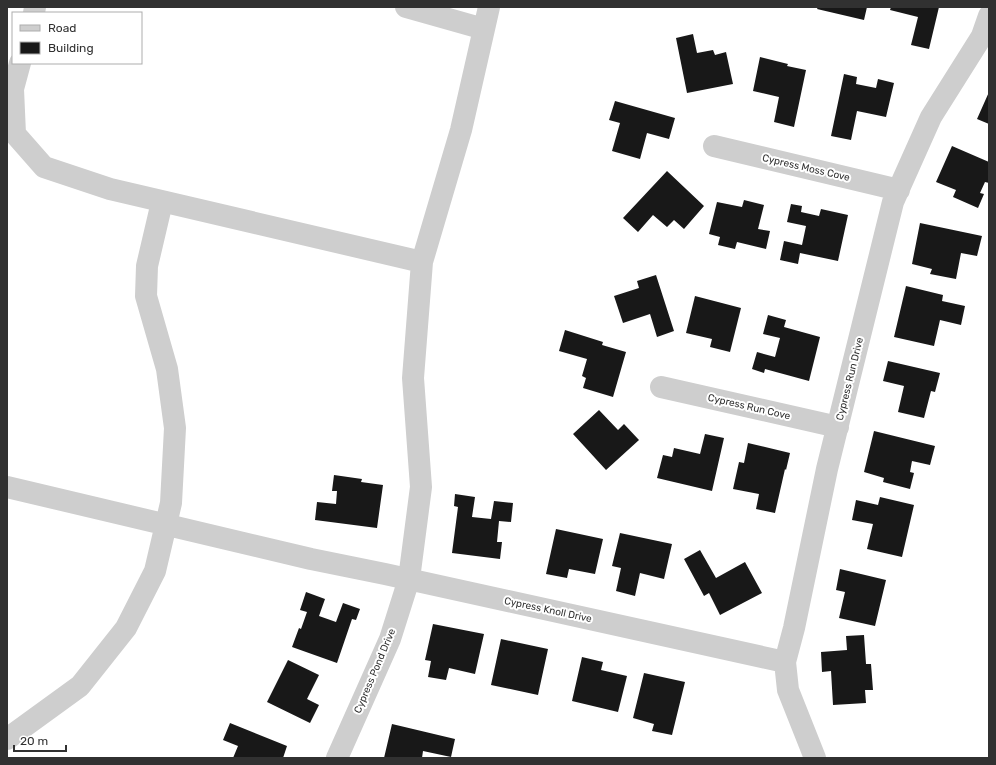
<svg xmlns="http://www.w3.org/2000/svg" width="996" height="765" viewBox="0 0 996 765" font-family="Rubik,sans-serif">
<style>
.building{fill:#181818}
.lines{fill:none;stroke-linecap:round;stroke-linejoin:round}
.minor{stroke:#cecece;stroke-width:22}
.labels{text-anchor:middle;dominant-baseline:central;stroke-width:4;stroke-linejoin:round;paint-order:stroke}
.street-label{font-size:10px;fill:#313131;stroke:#fff}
</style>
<rect width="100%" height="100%" fill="#fff"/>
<path class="building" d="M818,7H867L864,20L817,9Z
M891,7H939L929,49L911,45L918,17L890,10Z
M693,34L697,53L713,50L715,55L726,52L733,84L687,93L676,38Z
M760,57L788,64L787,66L806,70L794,127L774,122L779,97L753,91Z
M844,74L857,77L856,84L876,88L878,79L894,83L886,117L857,111L851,140L831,136Z
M989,92V124L977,119Z
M615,101L675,118L669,139L647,133L640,159L612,151L620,123L609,120Z
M952,146L989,162V183L985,182L980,193L984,194L978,208L953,197L956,190L936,182Z
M667,171L704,206L684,229L674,220L667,227L653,215L638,232L623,218Z
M744,200L764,205L758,229L770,231L766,249L737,242L735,249L718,245L720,237L709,234L717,202L742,207Z
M791,204L802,206L801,212L819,216L821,209L848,215L838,261L800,253L798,264L780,260L784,241L802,245L806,226L787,222Z
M920,223L982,236L977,256L961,253L956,279L930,274L932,269L912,264Z
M656,275L674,331L657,337L650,314L623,323L614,296L639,288L637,281Z
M906,286L943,295L942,301L965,306L961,325L940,320L934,346L894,337Z
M695,296L741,308L730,352L710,347L712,339L686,333Z
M768,315L786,320L784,327L820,337L809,381L765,369L764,373L752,369L757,352L775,357L780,338L763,334Z
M565,330L603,342L602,345L626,352L613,397L583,388L586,378L582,376L587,359L559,351Z
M888,361L940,373L935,392L931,391L924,418L898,412L904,386L883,381Z
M599,410L618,430L624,424L639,440L606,470L573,434Z
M874,431L935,446L930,465L912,461L910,472L914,473L910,489L883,482L884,478L864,472Z
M705,434L724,438L712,491L657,478L663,455L672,457L674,448L700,454Z
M748,443L790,453L786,470L785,469L775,513L756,509L759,494L733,489L739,462L744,463Z
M334,475L362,479L361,482L383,485L377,528L315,520L317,502L336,504L337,491H332Z
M455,494L475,497L472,517L491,519L494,501L513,503L511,522L499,521L497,542H502L500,559L452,553L458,507L454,506Z
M880,497L914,505L902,557L867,549L873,524L852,520L856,500L878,505Z
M556,529L603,539L595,574L569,569L567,578L546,574Z
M620,533L672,544L664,579L640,573L635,596L616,591L621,568L612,566Z
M700,550L716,578L745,562L762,593L720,615L709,593L704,596L684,559Z
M840,569L886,580L875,626L839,618L845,592L836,590Z
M306,592L325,599L319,616L336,622L343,603L360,609L356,620L352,619L337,663L292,647L299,628L301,629L307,612L300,610Z
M433,624L484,634L475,674L449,668L446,680L428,677L431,661L425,660Z
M864,635L866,664H871L873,690H865L866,703L833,705L831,671L822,672L821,652L847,650L846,636Z
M501,639L548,649L538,695L491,685Z
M582,657L603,662L601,670L627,676L618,712L572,701Z
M288,660L319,675L307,699L319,705L310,723L267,702Z
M644,673L685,682L672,735L652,731L654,724L633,718Z
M230,723L287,746L283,758H233L238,746L223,740Z
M392,724L455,739L451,757L423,751L422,758H384Z"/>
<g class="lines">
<path class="minor" d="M406,7L484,29
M34,13L35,7
M20,63L13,89L15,134L44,167L110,189L422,262
M714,146L899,190
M661,387L838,427
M7,487L311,559L385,574L785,662
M7,739L80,686L126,628L155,571L171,503L175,428L167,369L146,296L147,266L162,202
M337,758L390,639L409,579L421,487L413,378L422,262L461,130L489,7
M815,758L788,690L785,662L794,628L827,469L893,202L931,117L982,36L989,16"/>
</g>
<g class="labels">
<g class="street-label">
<text transform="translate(806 168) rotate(13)">Cypress Moss Cove</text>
<text transform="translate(850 379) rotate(-76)">Cypress Run Drive</text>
<text transform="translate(749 407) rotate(13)">Cypress Run Cove</text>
<text transform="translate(548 610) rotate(12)">Cypress Knoll Drive</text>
<text transform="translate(375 671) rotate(-67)">Cypress Pond Drive</text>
</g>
</g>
<rect width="996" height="765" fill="none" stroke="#313131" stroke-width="16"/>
<rect x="12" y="12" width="130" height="52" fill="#ffffff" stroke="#adadad"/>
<rect x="20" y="25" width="20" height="6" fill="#cecece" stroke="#adadad"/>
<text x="48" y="32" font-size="12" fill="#313131">Road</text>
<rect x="20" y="42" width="20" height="12" fill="#181818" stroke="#adadad"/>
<text x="48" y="52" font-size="12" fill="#313131">Building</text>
<path d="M14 745v6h52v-6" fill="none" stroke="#313131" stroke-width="2"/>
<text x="20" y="745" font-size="12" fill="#313131" stroke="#ffffff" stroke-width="3" paint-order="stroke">20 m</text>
</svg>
